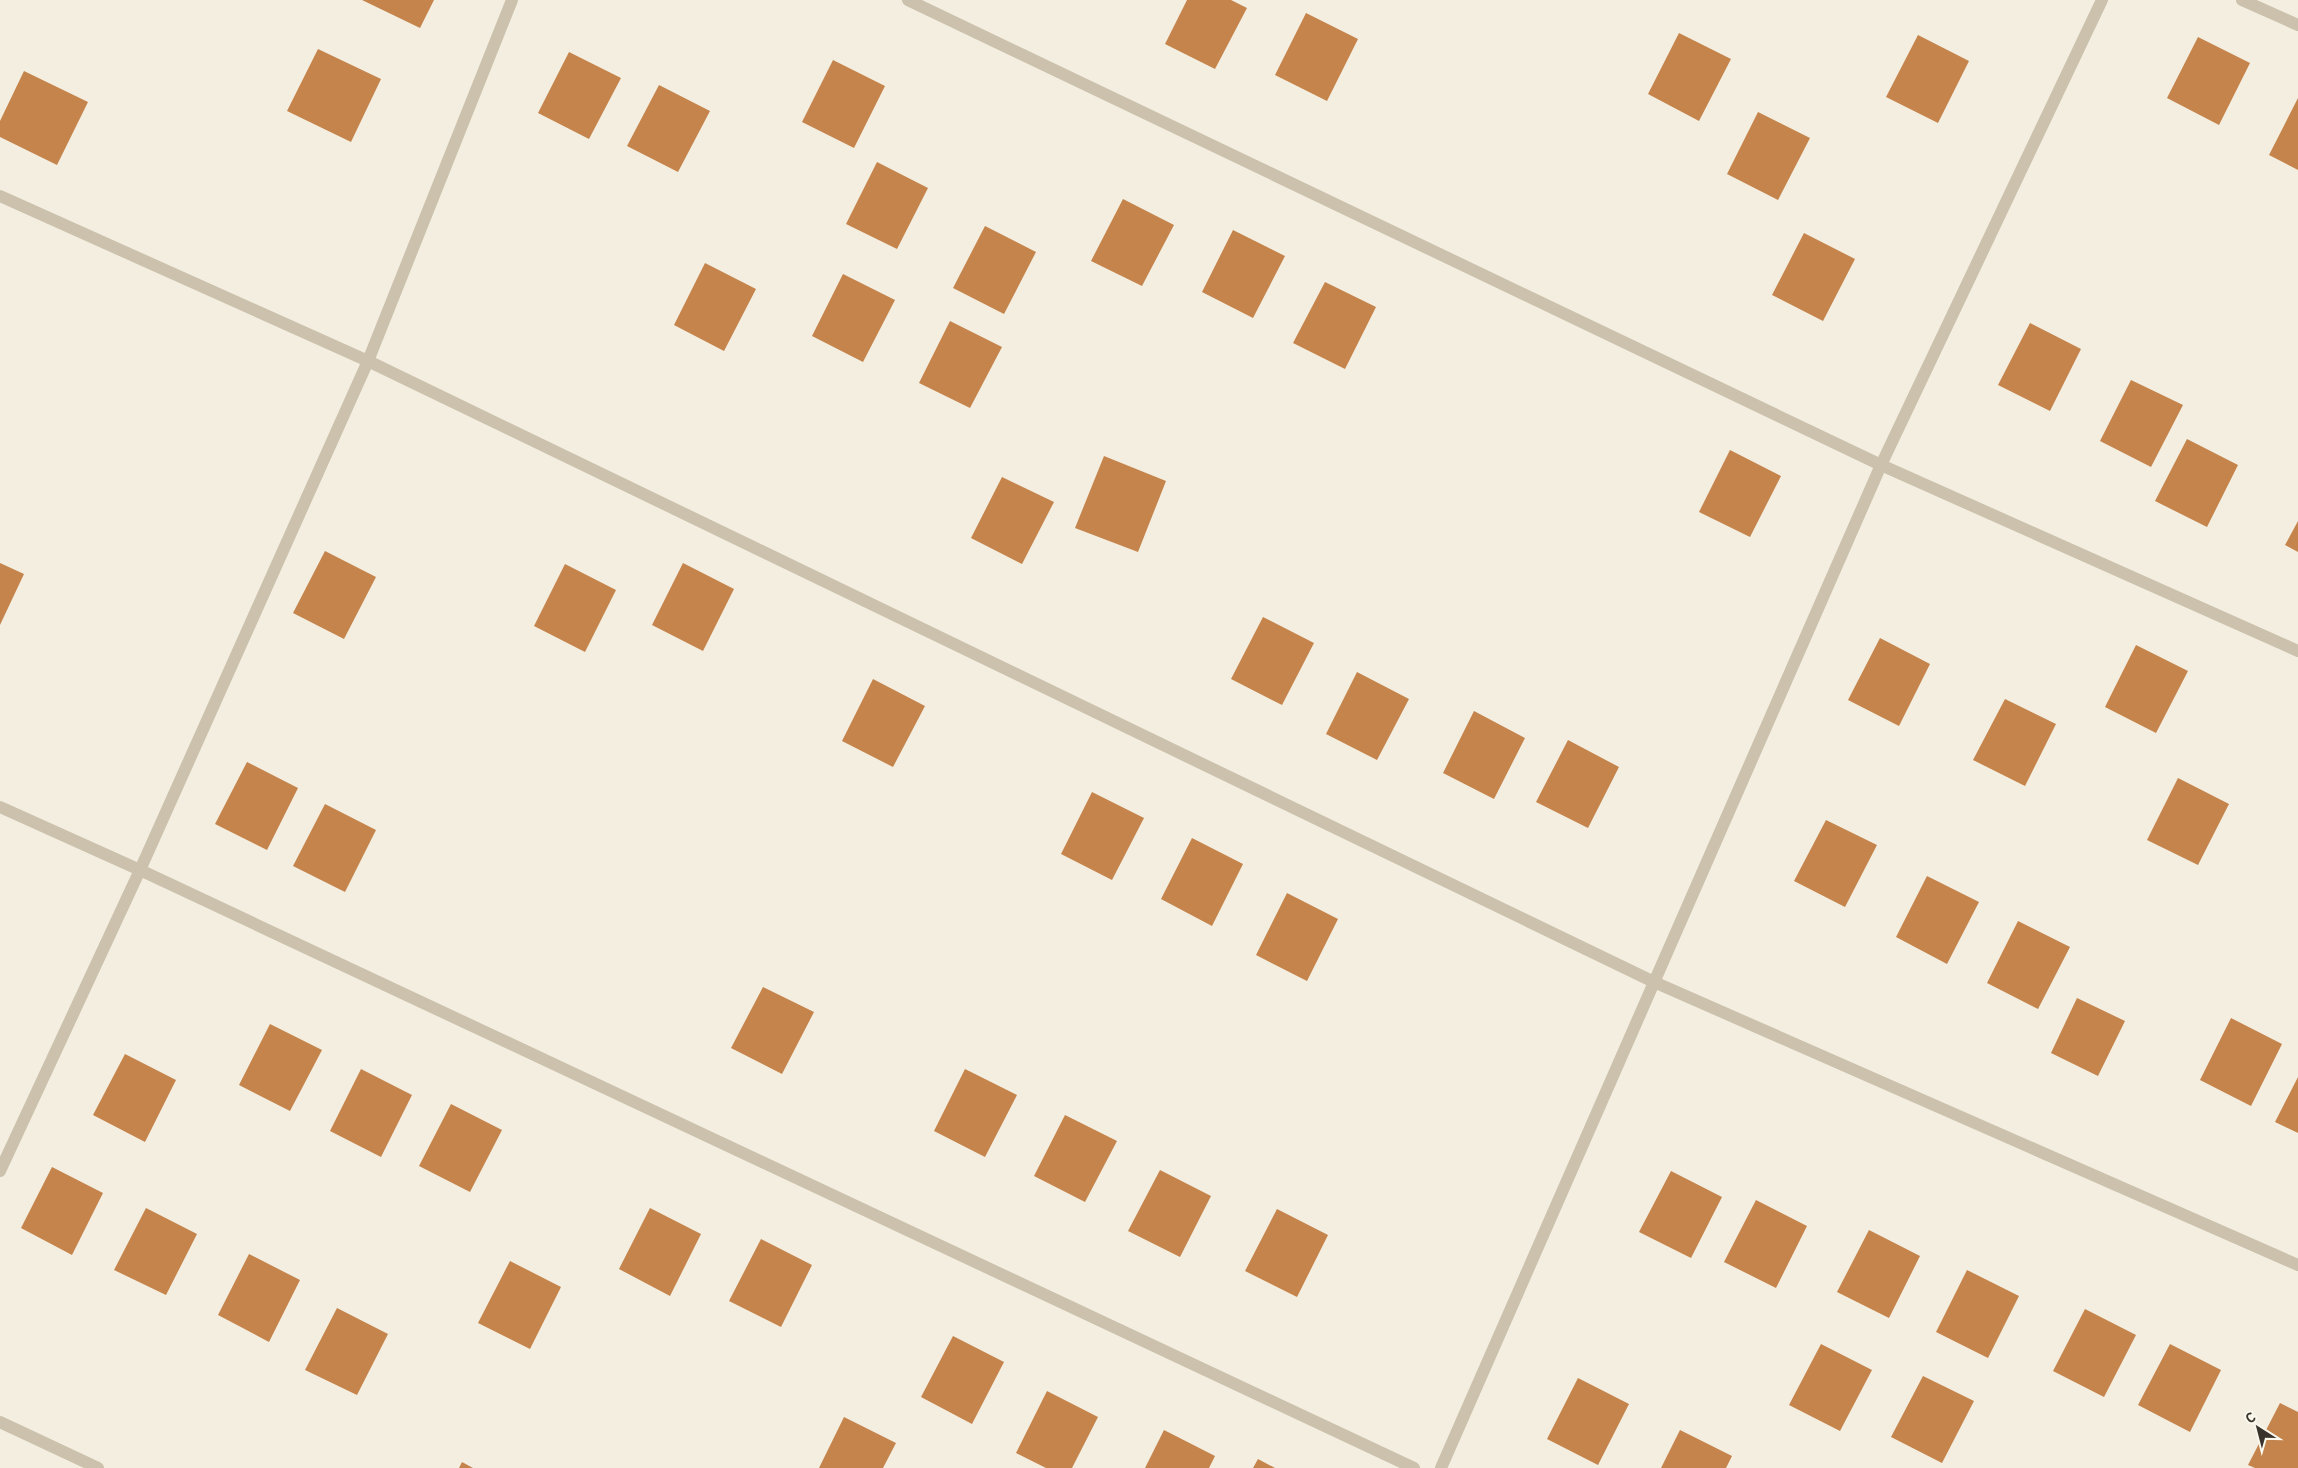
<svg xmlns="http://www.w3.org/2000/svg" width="2298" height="1468" viewBox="0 0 2298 1468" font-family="Overpass,sans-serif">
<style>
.building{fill:#c5844c}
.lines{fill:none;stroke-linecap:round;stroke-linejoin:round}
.minor{stroke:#cbc1ac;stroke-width:12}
</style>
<rect width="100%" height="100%" fill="#f3eee0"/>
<path class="building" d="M362,0H434L420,28Z
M1187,0H1231L1247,8L1215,69L1165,44Z
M1306,13L1358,39L1327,101L1275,75Z
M1679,33L1731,59L1699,121L1648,94Z
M1918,35L1969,61L1938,123L1886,97Z
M2198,37L2250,63L2219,125L2167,98Z
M318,49L381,79L351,142L287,111Z
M569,52L621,78L589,139L538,113Z
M833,60L885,86L854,148L802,122Z
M24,71L88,102L57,165L0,137V121Z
M659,85L710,111L678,172L627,146Z
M2298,98V170L2269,155Z
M1758,112L1810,138L1778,200L1727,174Z
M877,162L928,188L897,249L846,224Z
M1123,199L1174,225L1142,286L1091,261Z
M985,226L1036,252L1004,314L953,288Z
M1233,230L1285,256L1253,318L1202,292Z
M1804,233L1855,259L1823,321L1772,295Z
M705,263L756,289L724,351L674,325Z
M843,274L895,300L863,362L812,336Z
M1325,282L1376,307L1345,369L1293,343Z
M950,321L1002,347L970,408L919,383Z
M2030,323L2081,349L2050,411L1998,385Z
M2131,380L2183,405L2151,467L2100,441Z
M2187,439L2238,465L2207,527L2155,501Z
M1730,450L1781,476L1750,537L1699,512Z
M1104,456L1166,481L1138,552L1075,528Z
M1002,477L1054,502L1022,564L971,538Z
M2298,521V552L2285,545Z
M325,551L376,577L344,639L293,613Z
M0,563L24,574L0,625Z
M683,563L734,589L703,651L652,625Z
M565,564L616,590L585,652L534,626Z
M1263,617L1314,643L1282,705L1231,679Z
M1880,638L1930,664L1899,726L1848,700Z
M2136,645L2188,671L2156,733L2105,707Z
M1357,672L1409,699L1377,760L1326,734Z
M873,679L925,706L893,767L842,741Z
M2005,699L2056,724L2025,786L1973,760Z
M1474,711L1525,738L1494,799L1443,773Z
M1568,740L1619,767L1588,828L1536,802Z
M247,762L298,788L267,850L215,824Z
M2178,778L2229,804L2198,865L2147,840Z
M1092,792L1144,818L1112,880L1061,854Z
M325,804L376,830L345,892L293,866Z
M1826,820L1877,845L1845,907L1794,881Z
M1192,838L1243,864L1212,926L1161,899Z
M1927,876L1979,902L1947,964L1896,937Z
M1287,893L1338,919L1307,981L1256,955Z
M2018,921L2070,947L2038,1009L1987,983Z
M763,987L814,1012L782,1074L731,1048Z
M2077,998L2125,1021L2098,1076L2051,1053Z
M2231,1018L2282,1044L2251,1106L2200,1080Z
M270,1024L322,1050L290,1111L239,1085Z
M125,1054L176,1080L145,1142L93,1115Z
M361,1069L412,1095L381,1157L330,1131Z
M965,1069L1017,1095L985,1157L934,1131Z
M2298,1077V1133L2275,1122Z
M451,1104L502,1130L470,1192L419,1166Z
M1065,1115L1117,1141L1085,1202L1034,1176Z
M52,1167L103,1193L72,1255L21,1228Z
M1160,1170L1211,1196L1180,1257L1128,1231Z
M1671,1171L1722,1197L1691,1258L1639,1232Z
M1756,1200L1807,1226L1776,1288L1724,1262Z
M146,1208L197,1234L166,1295L114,1270Z
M650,1208L701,1234L670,1296L619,1269Z
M1277,1209L1328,1235L1297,1297L1245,1271Z
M1869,1230L1920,1256L1889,1318L1837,1292Z
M761,1239L812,1265L781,1327L729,1301Z
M249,1254L300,1280L269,1342L218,1315Z
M510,1261L561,1287L530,1349L478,1323Z
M1967,1270L2019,1296L1988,1358L1936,1332Z
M337,1308L388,1334L357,1395L305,1370Z
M2085,1309L2136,1335L2104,1397L2053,1371Z
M953,1336L1004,1362L972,1424L921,1397Z
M1821,1344L1872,1370L1840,1431L1789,1405Z
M2170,1344L2221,1370L2190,1432L2138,1405Z
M1923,1376L1974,1401L1942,1463L1891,1437Z
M1578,1378L1629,1404L1598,1465L1547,1439Z
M1047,1391L1098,1417L1072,1468H1046L1016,1453Z
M2280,1403L2298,1412V1468H2255L2248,1465Z
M844,1417L896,1443L883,1468H819Z
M1164,1430L1215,1456L1209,1468H1145Z
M1680,1430L1732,1456L1726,1468H1661Z
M1258,1459L1275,1468H1253Z
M462,1462L473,1468H459Z"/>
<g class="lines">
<path class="minor" d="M908,0L1881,465L2298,651
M2242,0L2298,25
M0,196L368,361L1654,982L2298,1265
M0,807L140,870L1414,1468
M0,1171L140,870L368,361L512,0
M0,1422L98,1468
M1441,1468L1881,465L2102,0"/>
</g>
<g transform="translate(2258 1428) rotate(324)" stroke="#faf7ed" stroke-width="4" paint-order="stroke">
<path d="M0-4L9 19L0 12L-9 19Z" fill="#39332b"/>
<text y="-8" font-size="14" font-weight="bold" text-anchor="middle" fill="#39332b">С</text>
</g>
</svg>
